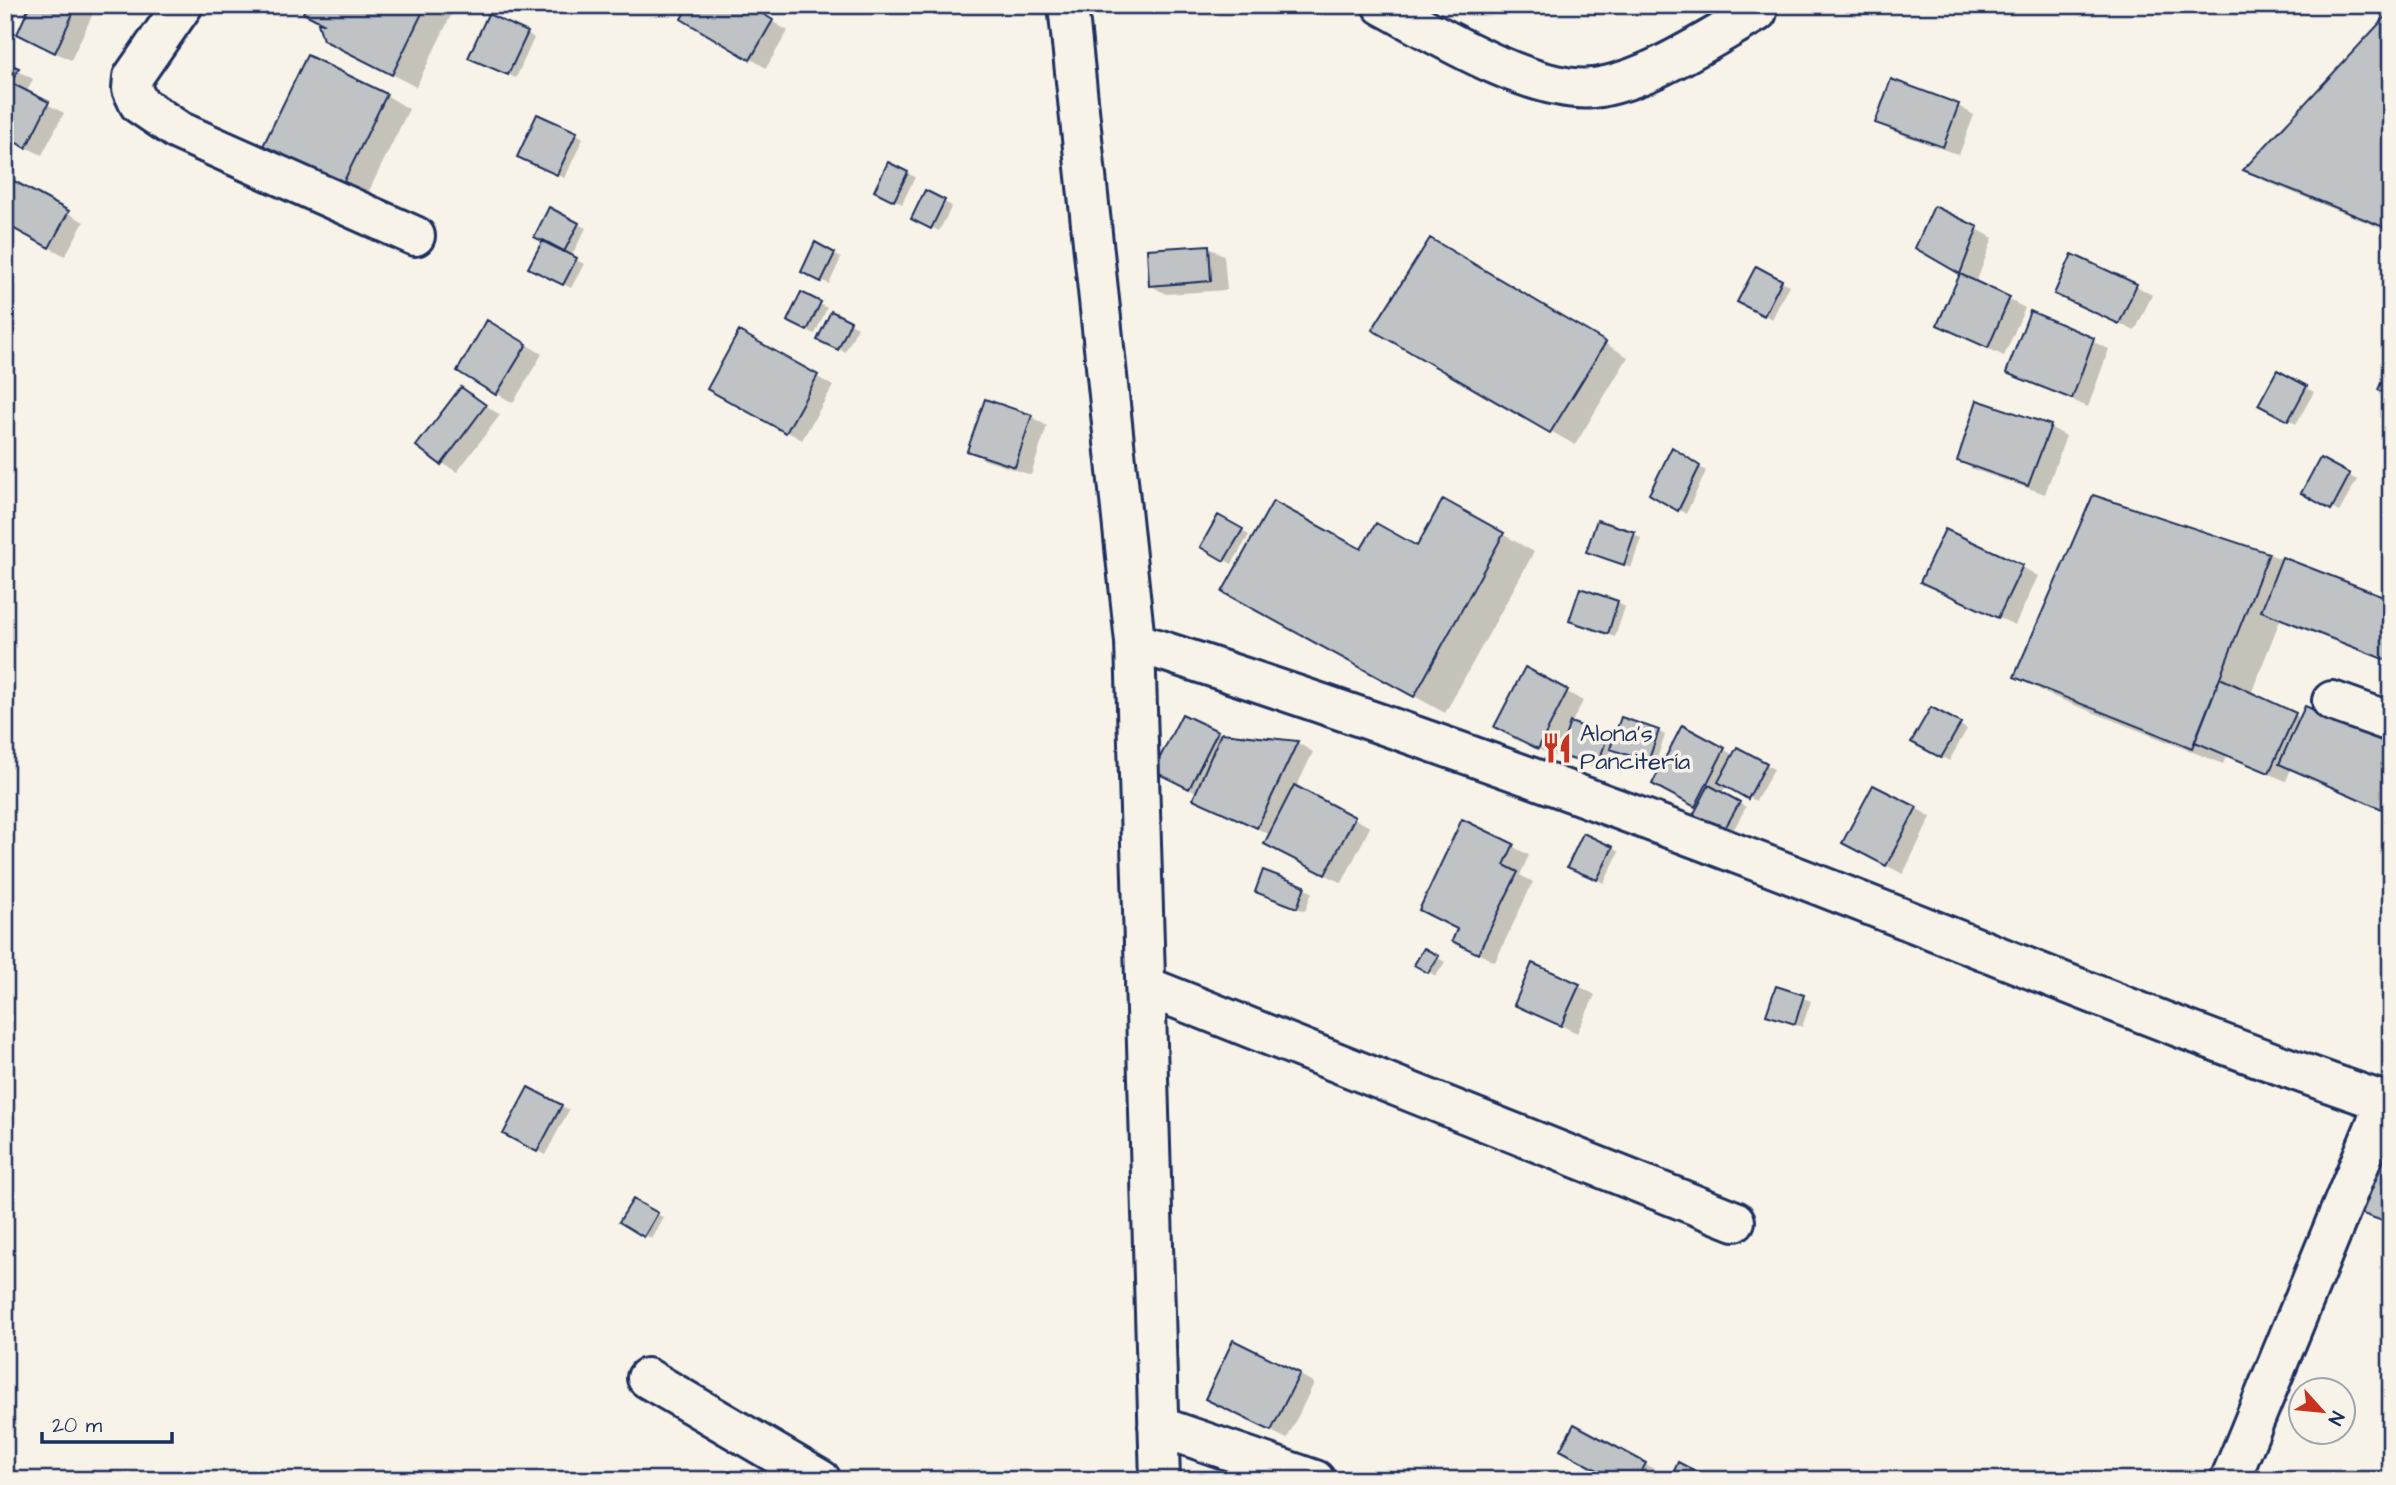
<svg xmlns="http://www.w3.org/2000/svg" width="2396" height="1485" viewBox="0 0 2396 1485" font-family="'Architects Daughter',sans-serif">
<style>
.shadow{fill:#0003}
.building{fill:#c0c3c5;stroke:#1b2f5e;stroke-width:2}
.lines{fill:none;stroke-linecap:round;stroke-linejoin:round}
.minor-casing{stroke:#1b2f5e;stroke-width:44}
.minor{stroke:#f7f3e8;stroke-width:38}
.labels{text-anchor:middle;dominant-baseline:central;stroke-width:7;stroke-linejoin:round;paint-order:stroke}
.poi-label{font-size:24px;fill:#1b2f5e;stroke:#f7f3e8;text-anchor:start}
</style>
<rect width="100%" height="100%" fill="#f7f3e8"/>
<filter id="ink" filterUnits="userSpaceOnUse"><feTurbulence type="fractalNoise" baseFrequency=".0143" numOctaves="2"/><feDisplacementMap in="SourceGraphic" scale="14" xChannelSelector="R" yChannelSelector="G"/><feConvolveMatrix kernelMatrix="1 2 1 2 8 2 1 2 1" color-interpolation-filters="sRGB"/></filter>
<g filter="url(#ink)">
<path class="shadow" d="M32,5H97L71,60L35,43Z
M309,5H456L416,87L324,39L327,25Z
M554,5H576L572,14Z
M745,5L788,31L766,68L683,18Z
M777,5H806L800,16Z
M2391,14V232L2269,183L2246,170Z
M527,33L534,38L516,78L477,61Z
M5,64L33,79L26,93L64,113L42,155L5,137Z
M386,95L409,109L364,201L287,163Z
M1958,106L1974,115L1959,155L1892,131L1877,122Z
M576,133L583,138L565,178L526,161Z
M889,164L915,177L902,204L877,190Z
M5,170L17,177L14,183L84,222L65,256L5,223Z
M926,193L952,206L939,231L914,218Z
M549,209L586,228L571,257L584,264L571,288L530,267L544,241Z
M1977,229L1993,238L1976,283L2025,308L2004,356L1939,325L1962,274L1917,247Z
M1430,241L1628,357L1575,445L1374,329Z
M816,245L841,258L829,284L803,271Z
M1208,247L1224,256L1227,290L1166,294L1150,285Z
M1756,268L1789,285L1772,319L1740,302Z
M2136,286L2152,295L2135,331L2072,302Z
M802,295L827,308L815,334L796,325Z
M832,313L858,327L845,352L827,344Z
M2031,313L2109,349L2088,407L2009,372Z
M488,322L542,354L513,403L459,371Z
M740,333L833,386L802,440L710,388Z
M2278,372L2314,392L2296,424L2261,404Z
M462,389L500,415L457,472L442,463Z
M986,401L1032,417L1047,426L1031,475L985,460L969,450Z
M2050,427L2066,436L2045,494L1975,470L1959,461Z
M1673,450L1706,471L1686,514L1652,493Z
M2321,460L2357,480L2339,512L2303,492Z
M2094,497L2269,554L2391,601V663L2280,620L2251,694L2301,718L2391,745V815L2291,769L2286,781L2226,756L2223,764L2047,694L2017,676Z
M1444,501L1534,552L1445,713L1255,609L1362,552L1418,549Z
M1219,517L1249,535L1232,564L1202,547Z
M1634,534L1641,538L1631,568L1588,551Z
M2022,567L2038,576L2015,625L1938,590Z
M1617,602L1625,607L1615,637L1571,620Z
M1567,692L1583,701L1571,724L1615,741L1658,731L1665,735L1655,765L1612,748L1604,770L1561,754L1565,735L1554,757L1512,735Z
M1931,709L1967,729L1949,761L1914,741Z
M1183,716L1222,735L1298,743L1313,752L1296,788L1370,827L1342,883L1282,853L1271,835L1211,807L1196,798L1198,793L1171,779Z
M1683,728L1734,755L1738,749L1774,769L1756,801L1726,785L1722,794L1746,807L1728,840L1699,808L1670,792Z
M1916,808L1931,817L1903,874L1860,852Z
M1463,821L1529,855L1520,875L1533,882L1495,962L1470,949L1459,929Z
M1612,848L1619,852L1604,883L1577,870Z
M1264,872L1312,892L1305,911L1264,895Z
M1424,950L1445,962L1436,976L1416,965Z
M1579,986L1595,995L1577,1033L1516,1004Z
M1777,988L1811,1001L1802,1027L1776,1018Z
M529,1089L569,1110L545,1155L506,1133Z
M2391,1152V1226L2362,1212Z
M634,1201L664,1218L652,1239L622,1222Z
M1299,1374L1314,1383L1287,1439L1223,1407Z
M1645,1464L1661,1473L1658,1480H1618Z"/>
<path class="building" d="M30,5H77L55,53L17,34Z
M307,5H426L392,75L323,40L318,23L325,24L303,13Z
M689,5H748L773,20L750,60L681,19Z
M2391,11V230L2243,170Z
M488,14L528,32L508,75L468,58Z
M307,55L387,94L340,189L261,150Z
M5,62L19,68L11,83L49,102L26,148L5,137Z
M1891,79L1959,104L1943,147L1875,123Z
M537,114L577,132L557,175L517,157Z
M888,162L908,172L894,201L874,191Z
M5,176L69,211L49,248L5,224Z
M925,190L945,200L931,229L911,219Z
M1934,206L1978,227L1960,274L1915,248Z
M549,207L579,223L564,252L534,237Z
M1430,238L1606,342L1550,433L1372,330Z
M543,240L577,258L563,285L528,268Z
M815,242L835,253L821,282L801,272Z
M1209,245L1211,281L1149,286L1147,249Z
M2072,254L2137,284L2119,324L2054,294Z
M1756,266L1782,280L1764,316L1737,302Z
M1960,274L2010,297L1988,348L1937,325Z
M801,292L821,302L807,331L787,321Z
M831,311L851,321L838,350L817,340Z
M2030,311L2094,338L2072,399L2006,373Z
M487,320L527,344L496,395L457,371Z
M739,331L818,375L786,433L707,389Z
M2388,366L2391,367V396L2378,390Z
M2277,370L2307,386L2288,421L2258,405Z
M461,387L486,405L441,465L416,446Z
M985,399L1032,415L1015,467L967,451Z
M1977,400L2051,425L2028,486L1957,461Z
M1672,447L1700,466L1678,511L1649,494Z
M2320,458L2350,474L2331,510L2301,493Z
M2093,495L2269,553L2192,748L2014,677Z
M1443,499L1504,533L1414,697L1222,592L1273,501L1361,549L1376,523L1417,546Z
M1218,515L1243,529L1224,561L1200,547Z
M1597,520L1635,532L1624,565L1586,552Z
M1945,529L2023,565L1998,618L1920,582Z
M2282,557L2391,599V662L2261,611Z
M1580,588L1618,601L1608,634L1569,621Z
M1525,667L1568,690L1538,749L1494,727Z
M2220,678L2296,713L2269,773L2195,742Z
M2305,706L2391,743V813L2279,764Z
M1931,707L1961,723L1941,758L1911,742Z
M1182,714L1218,731L1189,789L1153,771Z
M1621,717L1659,730L1648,762L1610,749Z
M1570,722L1608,735L1597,767L1559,755Z
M1682,725L1725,748L1695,807L1652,784Z
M1221,733L1298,741L1257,828L1193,799Z
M1737,747L1767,763L1748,799L1718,782Z
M1294,785L1355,817L1325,875L1264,844Z
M1709,785L1740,802L1720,837L1690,821Z
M1873,785L1917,807L1886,866L1842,843Z
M1462,819L1514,844L1504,865L1518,872L1478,954L1452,941L1457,929L1419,910Z
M1583,833L1613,847L1597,880L1567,867Z
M1263,870L1305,886L1297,908L1255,892Z
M1424,948L1439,956L1428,973L1414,965Z
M1532,963L1580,984L1561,1026L1514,1005Z
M1776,986L1804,995L1795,1024L1766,1015Z
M528,1087L562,1105L537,1152L503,1134Z
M2384,1148L2391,1150V1224L2360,1213Z
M633,1199L658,1213L644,1237L619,1222Z
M1233,1340L1300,1373L1271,1431L1205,1399Z
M1574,1424L1646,1463L1637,1480H1616L1560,1450Z
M1678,1462L1712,1480H1670Z"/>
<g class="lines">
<g class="minor-casing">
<path id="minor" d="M183,5L133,77L132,89L139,104L179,131L415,236
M1068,5L1135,642L1160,1480
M1382,5C1435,34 1533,94 1593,88C1648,81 1709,39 1757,12
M1135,642C1348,710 1560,786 1769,866C1976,945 2180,1033 2391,1104
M2332,701L2391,722
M1145,986L1735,1221
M647,1378L821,1480
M1158,1426L1315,1480
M2230,1480L2385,1102"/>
</g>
<use href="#minor" class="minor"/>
</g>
</g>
<defs>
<g id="restaurant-bare" transform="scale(2.415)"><path d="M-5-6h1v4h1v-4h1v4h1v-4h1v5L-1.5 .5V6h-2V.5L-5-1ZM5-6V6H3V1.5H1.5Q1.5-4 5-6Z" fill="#c8321e" stroke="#f7f3e8" stroke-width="2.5" paint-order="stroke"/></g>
</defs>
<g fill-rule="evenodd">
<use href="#restaurant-bare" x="1557" y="748"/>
</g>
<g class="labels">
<g class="poi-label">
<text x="1580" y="734">Alona's<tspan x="1580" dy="28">Pancitería</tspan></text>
</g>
</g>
<rect width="2396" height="1485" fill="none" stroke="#f7f3e8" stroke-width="28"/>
<rect x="14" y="14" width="2368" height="1457" fill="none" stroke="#1b2f5e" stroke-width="2.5" filter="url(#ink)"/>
<g transform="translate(2322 1411) rotate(117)"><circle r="33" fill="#f7f3e8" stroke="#9fa5b1" stroke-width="2"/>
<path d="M0-5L12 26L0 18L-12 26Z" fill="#c8321e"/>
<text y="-10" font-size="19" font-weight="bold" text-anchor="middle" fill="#1b2f5e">N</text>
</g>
<path d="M42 1432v10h130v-10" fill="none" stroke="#1b2f5e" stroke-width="3.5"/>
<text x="52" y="1432" font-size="21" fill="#1b2f5e" stroke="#f7f3e8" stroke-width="5" paint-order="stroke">20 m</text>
</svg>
